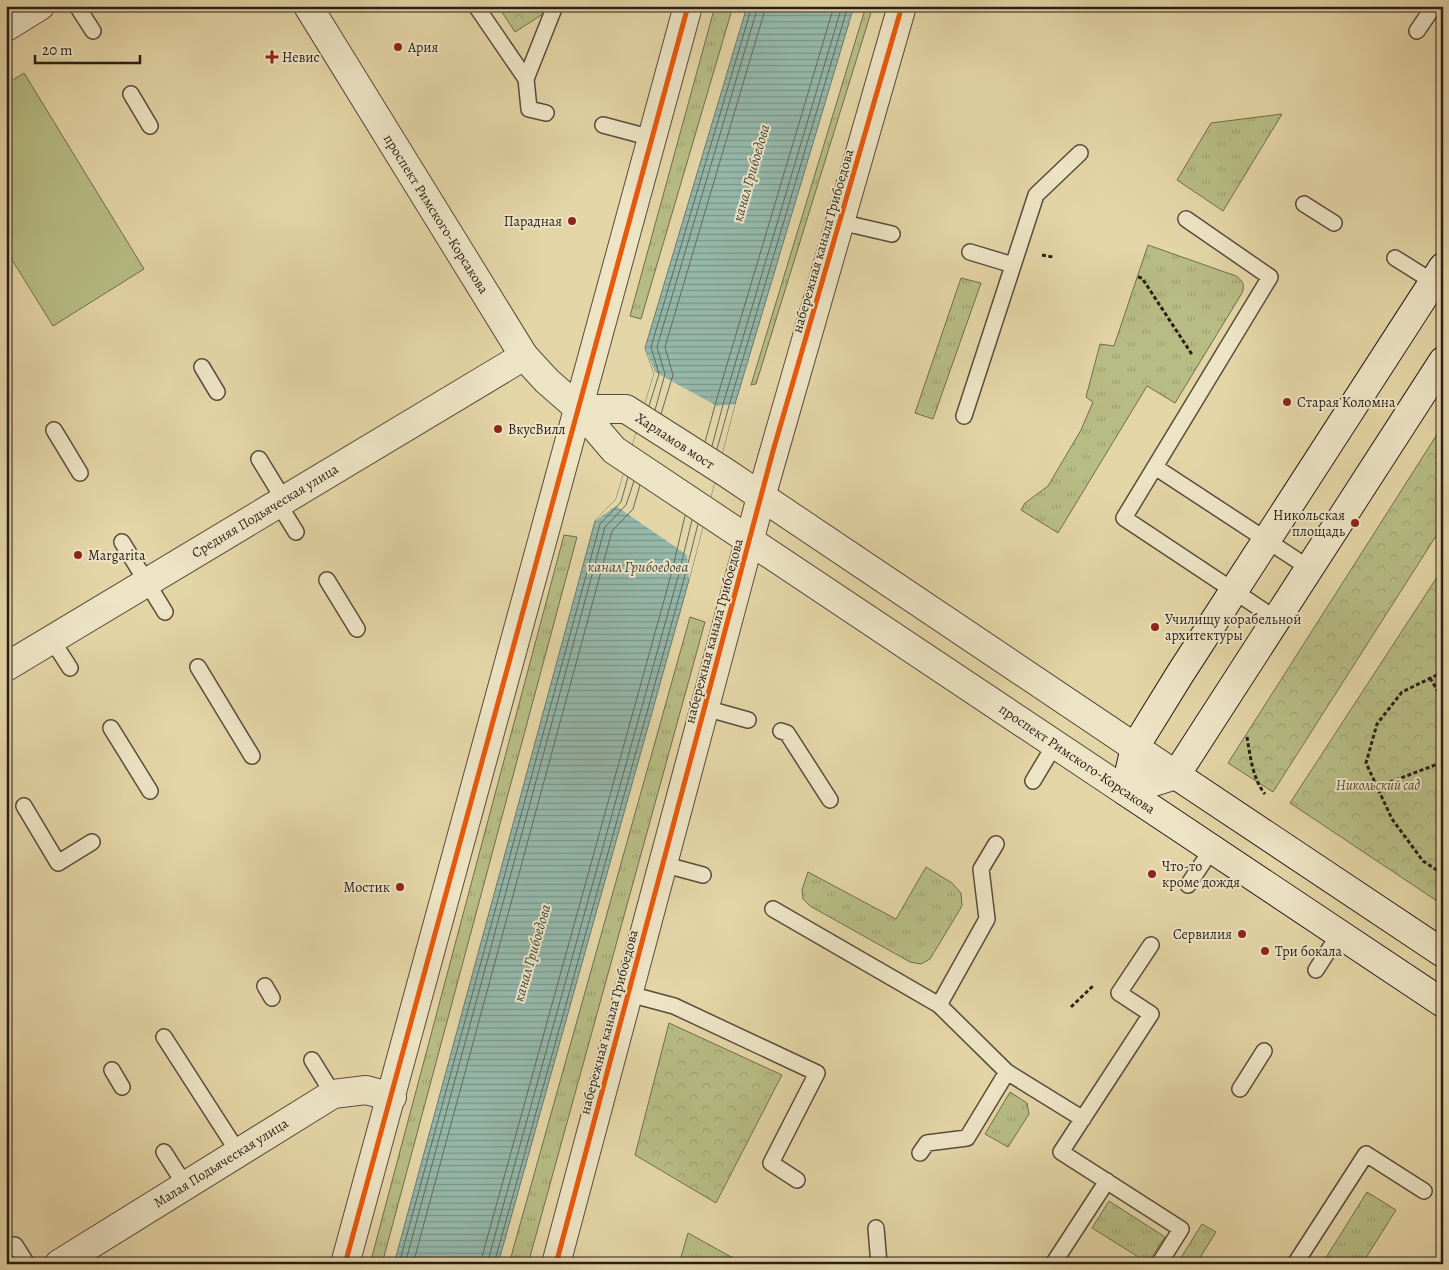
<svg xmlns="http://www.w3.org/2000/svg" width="1449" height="1270" viewBox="0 0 1449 1270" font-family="Alegreya,serif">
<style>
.grass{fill:url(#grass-tufts);stroke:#706d4e}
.park{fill:url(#park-crowns);stroke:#706d4e}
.pitch{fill:#b7bc84;stroke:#706d4e}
.water{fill:url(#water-rules);stroke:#6a7a70}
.pier{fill:#e4d5a6}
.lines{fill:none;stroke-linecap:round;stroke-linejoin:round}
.shore{stroke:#5f6b62;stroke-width:1}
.service-casing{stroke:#584c3c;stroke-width:18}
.minor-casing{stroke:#584c3c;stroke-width:30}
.tertiary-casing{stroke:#584c3c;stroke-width:30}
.secondary-casing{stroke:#291e18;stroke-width:30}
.path{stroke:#291e18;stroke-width:3;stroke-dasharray:4 2.5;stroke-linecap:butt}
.service{stroke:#ede4c5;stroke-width:15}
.minor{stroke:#ede4c5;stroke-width:28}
.tertiary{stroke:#ede4c5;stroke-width:28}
.secondary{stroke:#ede4c5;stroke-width:28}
.cycleway-casing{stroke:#ede4c5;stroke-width:8}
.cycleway{stroke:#e8590c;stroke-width:5}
.poi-dot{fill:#8f2418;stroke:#ede4c5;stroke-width:2}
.labels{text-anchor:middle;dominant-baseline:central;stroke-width:4;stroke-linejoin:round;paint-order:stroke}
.poi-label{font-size:14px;fill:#291e18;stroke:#ede4c5;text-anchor:start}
.street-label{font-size:14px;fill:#291e18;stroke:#ede4c5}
.park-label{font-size:14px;font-style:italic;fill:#544d38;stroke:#ede4c5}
.water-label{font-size:15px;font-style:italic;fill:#494c44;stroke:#ede4c5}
</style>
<defs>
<pattern id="grass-tufts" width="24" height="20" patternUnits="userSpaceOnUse" patternTransform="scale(1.25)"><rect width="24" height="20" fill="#b7bc84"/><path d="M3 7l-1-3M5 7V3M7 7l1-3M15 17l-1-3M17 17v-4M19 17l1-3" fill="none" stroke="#9da171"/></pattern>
<pattern id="park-crowns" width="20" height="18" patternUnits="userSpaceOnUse" patternTransform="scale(1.25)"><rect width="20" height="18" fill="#b7bc84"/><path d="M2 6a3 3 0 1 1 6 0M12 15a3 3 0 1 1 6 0" fill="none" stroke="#9da171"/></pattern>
<pattern id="water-rules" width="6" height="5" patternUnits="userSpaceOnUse" patternTransform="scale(1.25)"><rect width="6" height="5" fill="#95b8ab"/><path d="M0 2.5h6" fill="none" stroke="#7a958a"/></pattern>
</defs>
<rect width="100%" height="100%" fill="#e4d5a6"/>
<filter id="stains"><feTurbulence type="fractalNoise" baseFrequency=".004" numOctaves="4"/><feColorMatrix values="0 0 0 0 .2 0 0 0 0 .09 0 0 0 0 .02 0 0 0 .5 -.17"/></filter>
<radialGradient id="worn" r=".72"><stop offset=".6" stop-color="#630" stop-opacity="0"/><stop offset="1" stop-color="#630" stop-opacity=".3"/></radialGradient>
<path class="grass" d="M715,6H733L641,319L630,316Z
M866,6H873L756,384L751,385Z
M1282,114L1223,211L1177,180L1211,123Z
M1148,245L1236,276C1243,281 1245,285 1242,293L1175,403L1147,386L1058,533L1021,510L1025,503L1048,486L1081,430L1093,402L1086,397L1100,344L1114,346Z
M961,278L981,283L933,419L915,413Z
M564,535L577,537L382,1264H370Z
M690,617L705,622L528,1264H509Z
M926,867L952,883L961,893L962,906L930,959L921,964L910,962L810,906L803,899L802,890L808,872L896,919Z
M1010,1092L1027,1103L1029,1114L1008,1147L985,1134Z
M1367,1192L1396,1210L1362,1264H1322Z
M1109,1201L1165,1237L1148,1263L1092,1228Z
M1202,1224L1216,1232L1196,1264H1177Z
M688,1233L744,1264H679Z"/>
<path class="park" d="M498,6H539L543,14L515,32Z
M1443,425V525L1273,792L1228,763Z
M1443,568V905L1290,803Z
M669,1023L782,1075L716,1203L635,1155Z"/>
<path class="pitch" d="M24,73L144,269L53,326L6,250V84Z"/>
<path class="water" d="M747,6H854L735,404L689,580L498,1264H394L595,521L616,499L654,374L645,348Z"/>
<path class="pier" d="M645,348L655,372L717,406L735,404L689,580L687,555L616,506L595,521L616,499L654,374Z"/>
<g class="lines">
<path class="shore" d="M649,406L659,374L651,347L752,6
M655,410L665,374L657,347L758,6
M661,414L673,375L665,347L766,6
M705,442L717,398L834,6
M712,446L724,401L842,6
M717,449L730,402L848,6
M399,1264L600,524L621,502L628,477
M405,1264L605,527L626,505L634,481
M413,1264L612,531L633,509L640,485
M480,1264L671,575L685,516
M487,1264L678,577L692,520
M494,1264L684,579L698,524"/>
<g class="service-casing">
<path id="service" d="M77,6L93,31
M476,6L526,79
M1417,31L1434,6
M131,94L150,126
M546,113L529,109L526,79L555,6
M603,125L652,138
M1304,204L1334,223
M1186,219L1270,277L1124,518L1276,619
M840,222L892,234
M970,252L1013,265
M1395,258L1438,285
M202,367L217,392
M964,416L1036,195L1080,153
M54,430L80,473
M259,459L284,500
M1155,467L1309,568
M278,503L296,532
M122,542L165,612
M327,580L357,629
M52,640L70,668
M198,667L252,756
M705,708L748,720
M111,728L150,791
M781,731L787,733L830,800
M1033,781L1055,744
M24,806L58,863L92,842
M662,864L703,875
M1188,885L1212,849
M773,909L939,1005L987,919L981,869L996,844
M1151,945L1119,993L1151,1014L1061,1152L1181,1229L1159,1264
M1316,970L1339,934
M265,986L272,998
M629,994L674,1006L817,1073L771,1163L797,1180
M939,1005L1007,1072L1083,1119
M164,1037L238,1152
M312,1060L333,1094
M112,1070L122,1087
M1240,1089L1264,1051
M164,1152L185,1185
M920,1153L927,1143L967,1138L1007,1072
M876,1228L879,1264
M15,1245L27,1264
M1053,1264L1107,1181
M1295,1264L1366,1154L1424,1191"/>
</g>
<g class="minor-casing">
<path id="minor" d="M761,497L902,6
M6,667L524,356
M59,1264L333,1094L366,1090L392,1097
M345,1264L688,6"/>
</g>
<g class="tertiary-casing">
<path id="tertiary" d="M308,6L524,356L547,381L579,409L614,450L1125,791L1176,775
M6,27L40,6
M579,409H626L725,472L1176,775
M556,1264L761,497"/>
</g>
<g class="secondary-casing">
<path id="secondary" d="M1443,267L1180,674L1135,747L1125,791L1443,1003
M1443,361L1176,775L1443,953"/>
</g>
<path class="path" d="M1042,255L1053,257
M1138,277L1142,278L1193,356
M1443,672L1402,692L1377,724L1366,763L1392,819L1423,861L1443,874
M1430,678L1443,700
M1247,737C1250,755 1253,780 1265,794
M1377,787L1443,762
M1071,1007L1094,985"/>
<use href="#service" class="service"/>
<use href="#minor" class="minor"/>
<use href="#tertiary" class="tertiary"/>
<use href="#secondary" class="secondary"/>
<g class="cycleway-casing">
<path id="cycleway" d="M345,1264L688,6
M556,1264L773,451L902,6"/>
</g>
<use href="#cycleway" class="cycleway"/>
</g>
<g class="poi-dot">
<circle cx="398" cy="47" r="5"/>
<path d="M269.5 49.5h5v5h5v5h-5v5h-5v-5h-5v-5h5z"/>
<circle cx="572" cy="221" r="5"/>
<circle cx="1287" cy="402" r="5"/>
<circle cx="498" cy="429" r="5"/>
<circle cx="1355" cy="523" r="5"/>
<circle cx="78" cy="555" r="5"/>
<circle cx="1155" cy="627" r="5"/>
<circle cx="1152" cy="874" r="5"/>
<circle cx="400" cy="887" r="5"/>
<circle cx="1242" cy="934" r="5"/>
<circle cx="1265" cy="951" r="5"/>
</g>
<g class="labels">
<g class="poi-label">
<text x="408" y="47">Ария</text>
<text x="282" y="57">Невис</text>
<text x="562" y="221" text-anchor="end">Парадная</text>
<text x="1297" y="402">Старая Коломна</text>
<text x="508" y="429">ВкусВилл</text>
<text x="1345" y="515" text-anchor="end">Никольская<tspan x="1345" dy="16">площадь</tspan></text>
<text x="88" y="555">Margarita</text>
<text x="1165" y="619">Училищу корабельной<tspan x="1165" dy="16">архитектуры</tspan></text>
<text x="1162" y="866">Что-то<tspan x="1162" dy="16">кроме дождя</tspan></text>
<text x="390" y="887" text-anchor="end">Мостик</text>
<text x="1232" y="934" text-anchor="end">Сервилия</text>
<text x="1275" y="951">Три бокала</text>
</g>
<g class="street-label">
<text transform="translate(436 214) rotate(58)">проспект Римского-Корсакова</text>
<text transform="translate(823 241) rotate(-74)">набережная канала Грибоедова</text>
<text transform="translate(675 441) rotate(33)">Харламов мост</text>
<text transform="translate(265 511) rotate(-31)">Средняя Подьяческая улица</text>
<text transform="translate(714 631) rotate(-75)">набережная канала Грибоедова</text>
<text transform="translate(1077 759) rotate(34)">проспект Римского-Корсакова</text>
<text transform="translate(609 1022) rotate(-75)">набережная канала Грибоедова</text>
<text transform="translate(221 1163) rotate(-32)">Малая Подьяческая улица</text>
</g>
<g class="park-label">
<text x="1378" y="785">Никольский сад</text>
</g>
<g class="water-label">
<text transform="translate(751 173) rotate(-74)">канал Грибоедова</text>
<text x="638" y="567">канал Грибоедова</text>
<text transform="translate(532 953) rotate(-74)">канал Грибоедова</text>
</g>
</g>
<rect width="1449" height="1270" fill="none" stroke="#e4d5a6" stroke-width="25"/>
<rect x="8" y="8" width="1434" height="1255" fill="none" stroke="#291e18" stroke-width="2.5"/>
<rect x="12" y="12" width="1424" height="1245" fill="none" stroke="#291e18"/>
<path d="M35 55v8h105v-8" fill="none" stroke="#291e18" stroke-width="2.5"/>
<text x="42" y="55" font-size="15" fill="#291e18" stroke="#ede4c5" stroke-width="4" paint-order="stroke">20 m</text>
<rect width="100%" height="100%" filter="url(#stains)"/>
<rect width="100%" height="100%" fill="url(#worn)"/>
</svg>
